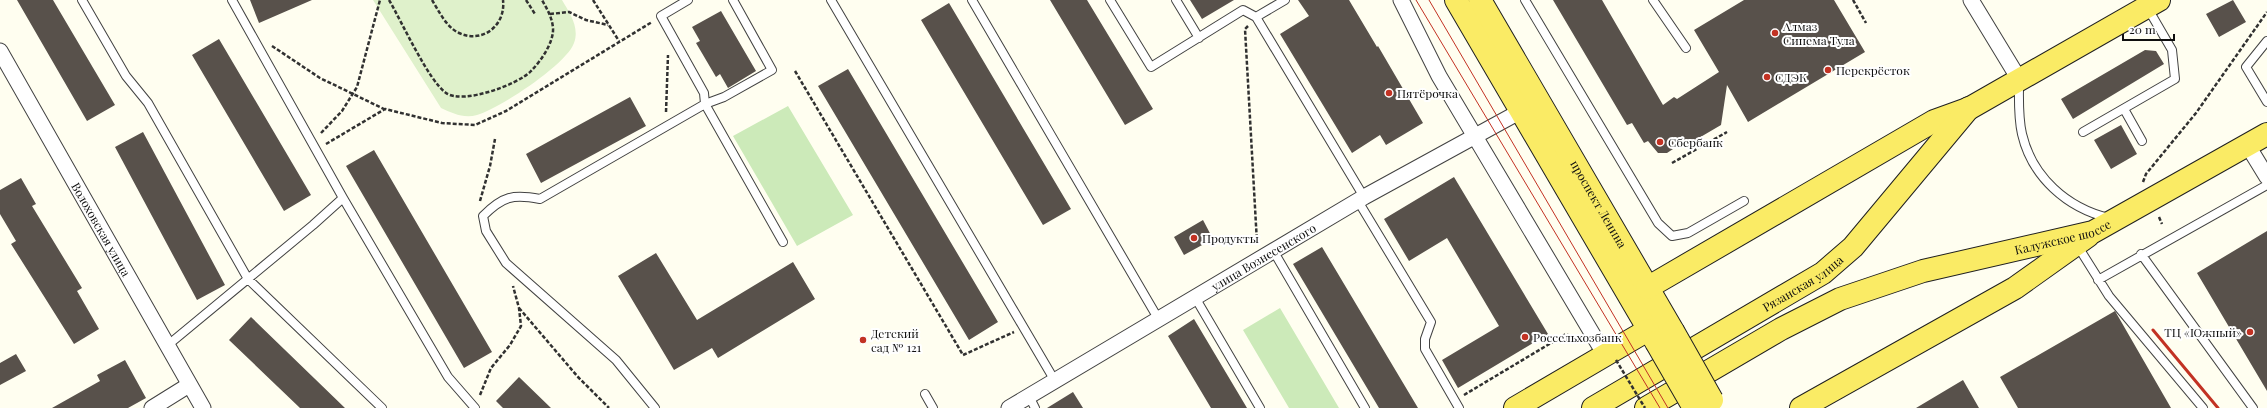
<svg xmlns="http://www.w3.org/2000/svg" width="2267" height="408" viewBox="0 0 2267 408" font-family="'Playfair Display',serif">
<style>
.green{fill:#cceab9}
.pitch{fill:#dff1cb}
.building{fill:#58514b}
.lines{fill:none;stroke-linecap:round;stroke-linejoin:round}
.service-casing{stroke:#424242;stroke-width:10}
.minor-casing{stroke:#424242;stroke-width:17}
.primary-casing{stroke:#202020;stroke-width:24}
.path{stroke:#313131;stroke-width:2.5;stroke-dasharray:4 2;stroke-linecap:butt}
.service{stroke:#fff;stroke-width:8}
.minor{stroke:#fff;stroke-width:15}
.primary{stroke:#faeb65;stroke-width:22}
.tram{stroke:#c23223;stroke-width:1}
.rail{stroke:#c23223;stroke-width:3}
.primary-bridge-casing{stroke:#202020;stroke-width:24;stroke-linecap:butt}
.path-bridge{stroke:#313131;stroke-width:2.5;stroke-dasharray:4 2;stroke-linecap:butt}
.primary-bridge{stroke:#faeb65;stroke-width:22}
.poi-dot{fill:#c23223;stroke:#fff;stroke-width:1.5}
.labels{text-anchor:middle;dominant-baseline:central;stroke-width:4;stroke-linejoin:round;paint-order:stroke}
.poi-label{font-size:12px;fill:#0f0f0f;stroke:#fff;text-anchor:start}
.street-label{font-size:12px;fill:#0f0f0f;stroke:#fff}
</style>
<rect width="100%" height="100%" fill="#fffef0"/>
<path class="green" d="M788,106L853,215L797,246L733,136Z
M1280,308L1339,408H1289L1243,330Z"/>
<path class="pitch" d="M373,0H562C569,12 580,27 574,43C567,64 499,109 477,115C464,119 452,113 441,108Z"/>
<path class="building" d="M17,0H53L115,105L87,121Z
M250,0H312L259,23Z
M1050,0H1087L1153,109L1125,125Z
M1190,0H1234L1202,19Z
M1298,0H1349L1377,47L1378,46L1423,123L1386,145L1380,135L1352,153L1280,34L1309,16Z
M1553,0H1602L1663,105L1674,97L1677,99L1719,72L1694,30L1744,0H1834L1865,52L1748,122L1727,85L1721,125L1692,142L1679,145L1667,153H1658L1648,141L1644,143L1632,123L1627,125Z
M2233,0L2246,22L2219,37L2206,14Z
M949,3L1071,209L1043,225L921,20Z
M721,11L756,71L728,88L720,74L716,77L696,43L700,41L692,27Z
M219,39L311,195L284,211L192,55Z
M2145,50L2156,51L2164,64L2073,119L2061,99Z
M848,69L998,322L969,340L818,86Z
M630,97L646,126L541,183L526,154Z
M2121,125L2137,154L2111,169L2094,140Z
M143,132L225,285L197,300L115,147Z
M374,150L492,352L464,368L346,166Z
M1454,177L1548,334L1458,388L1442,360L1499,326L1447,238L1409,261L1384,219Z
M21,178L36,204L32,206L82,288L77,291L99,329L74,344L11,244L16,241L0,214V190Z
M1203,220L1213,239L1184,255L1174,237Z
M2267,231V391L2197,273Z
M1322,247L1418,408H1379L1293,264Z
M656,253L697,320L793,262L815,299L718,358L712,348L674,370L618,276Z
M2115,311L2171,408H2018L2000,377Z
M251,317L345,408H300L229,340Z
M1194,319L1247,408H1211L1168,336Z
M16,354L26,371L0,385V363Z
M125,360L146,398L128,408H52L100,381L97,375Z
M519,377L551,408H503L496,401Z
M1963,380L1979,408H1916Z
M1073,392L1083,408H1047Z"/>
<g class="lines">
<g class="service-casing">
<path id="service" d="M82,0L126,76L148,103L248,279L382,408
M232,0L343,198L448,377L475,408
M733,0L772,70L724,97L705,104L783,242
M831,0L1055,381
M972,0L1159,320
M1110,0L1151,67L1243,10L1256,17L1285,0
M1176,0L1199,38
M1525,0L1658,223L1672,236L1688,233L1744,201
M1653,0L1686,48
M1256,17L1364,197
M2267,41L2246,67L2267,102
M2019,82C2019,99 2018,117 2022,134C2032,177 2067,208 2109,218
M2124,109L2142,141
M2083,132L2175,79L2172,50L2147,7
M1358,201L1431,322L1425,339V349L1459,408
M2077,245L2109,296L2203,408
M1274,252L1365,408
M2141,254L2253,408
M2098,280L2267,185
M1196,299L1260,408
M168,345L313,225L343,198
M925,394L933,408
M1029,396L1035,408
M655,408L616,360L506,263L486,231L483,216C503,196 513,194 540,199L705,104L704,93L661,16L688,0"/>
</g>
<g class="minor-casing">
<g id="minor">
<path d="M1401,0L1439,76L1605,355"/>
<path d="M1971,0L2019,79"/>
<path id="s1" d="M0,51L203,408"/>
<path d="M2248,146L2267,177"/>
<path d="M152,408L189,385"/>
<path id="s2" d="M1009,408L1364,197L1521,111"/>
</g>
</g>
<g class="primary-casing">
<g id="primary">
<path d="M1456,0L1656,342"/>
<path id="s3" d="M1480,0L1673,331"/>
<path d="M1647,288L1934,121L1970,108L2159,0"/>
<path d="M1515,408L1648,330"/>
<path id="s4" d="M1593,408L1823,273L1853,247L1969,108"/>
<path id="s5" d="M1646,408L1781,329L1840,299L1923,271L2093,232L2267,134"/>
<path d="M1801,408L2015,288L2088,236"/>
</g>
</g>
<path class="path" d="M389,0C402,22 428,80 446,93C463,105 519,84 531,71C541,61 554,42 553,28C552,17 547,9 542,0
M432,0C439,11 446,27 459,33C483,44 506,25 503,0
M526,0L535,14
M593,0L619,41
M1853,0L1866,23
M550,14L569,12L586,20L608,25
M1248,26L1245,29L1257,243
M272,46L320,78L384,109
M795,71L963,355L1014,332
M666,112L668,55
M321,133L342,111L357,87L380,0
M326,144L385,109L442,123L475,125L506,111L652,22
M1672,163L1727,132
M2143,182L2146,174L2196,113L2267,12
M480,201L490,166L495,139
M2159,217L2162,224
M519,308L578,377L609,408
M480,395L491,368L510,345L521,326L519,308L513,286
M1464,395L1566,334L1577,340"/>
<use href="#service" class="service"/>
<use href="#minor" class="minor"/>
<use href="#primary" class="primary"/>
<path class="tram" d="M1416,0L1660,408
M1429,0L1668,408"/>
<path class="rail" d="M2153,330L2218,408"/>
<g class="primary-bridge-casing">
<path id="primary-bridge" d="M1673,331L1712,400
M1656,342L1694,408"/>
</g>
<path class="path-bridge" d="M1616,360L1645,408"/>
<use href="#primary-bridge" class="primary-bridge"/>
</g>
<g class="poi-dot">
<circle cx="1775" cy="33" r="4"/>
<circle cx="1828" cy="70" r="4"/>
<circle cx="1767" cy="77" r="4"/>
<circle cx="1389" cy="93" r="4"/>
<circle cx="1660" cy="142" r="4"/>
<circle cx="1194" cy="238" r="4"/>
<circle cx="2250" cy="332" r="4"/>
<circle cx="1525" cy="337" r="4"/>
<circle cx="863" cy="340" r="4"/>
</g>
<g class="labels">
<g class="poi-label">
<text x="1783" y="26">Алмаз<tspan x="1783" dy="14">Синема Тула</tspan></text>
<text x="1836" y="70">Перекрёсток</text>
<text x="1775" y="77">СДЭК</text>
<text x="1397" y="93">Пятёрочка</text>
<text x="1668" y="142">Сбербанк</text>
<text x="1202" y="238">Продукты</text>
<text x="2242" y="332" text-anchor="end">ТЦ «Южный»</text>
<text x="871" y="333">Детский<tspan x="871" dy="14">сад № 121</tspan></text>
<text x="1533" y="337">Россельхозбанк</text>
</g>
<g class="street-label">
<text stroke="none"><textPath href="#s3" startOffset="236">проспект Ленина</textPath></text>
<text stroke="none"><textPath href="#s1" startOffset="205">Волоховская улица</textPath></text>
<text stroke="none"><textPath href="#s5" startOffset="454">Калужское шоссе</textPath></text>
<text stroke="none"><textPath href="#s2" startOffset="296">улица Вознесенского</textPath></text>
<text stroke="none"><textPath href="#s4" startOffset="244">Рязанская улица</textPath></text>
</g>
</g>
<path d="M2123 34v6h51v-6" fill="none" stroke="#0f0f0f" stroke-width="2"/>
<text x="2129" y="34" font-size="12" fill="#0f0f0f" stroke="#ffffff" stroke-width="3" paint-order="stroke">20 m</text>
</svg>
